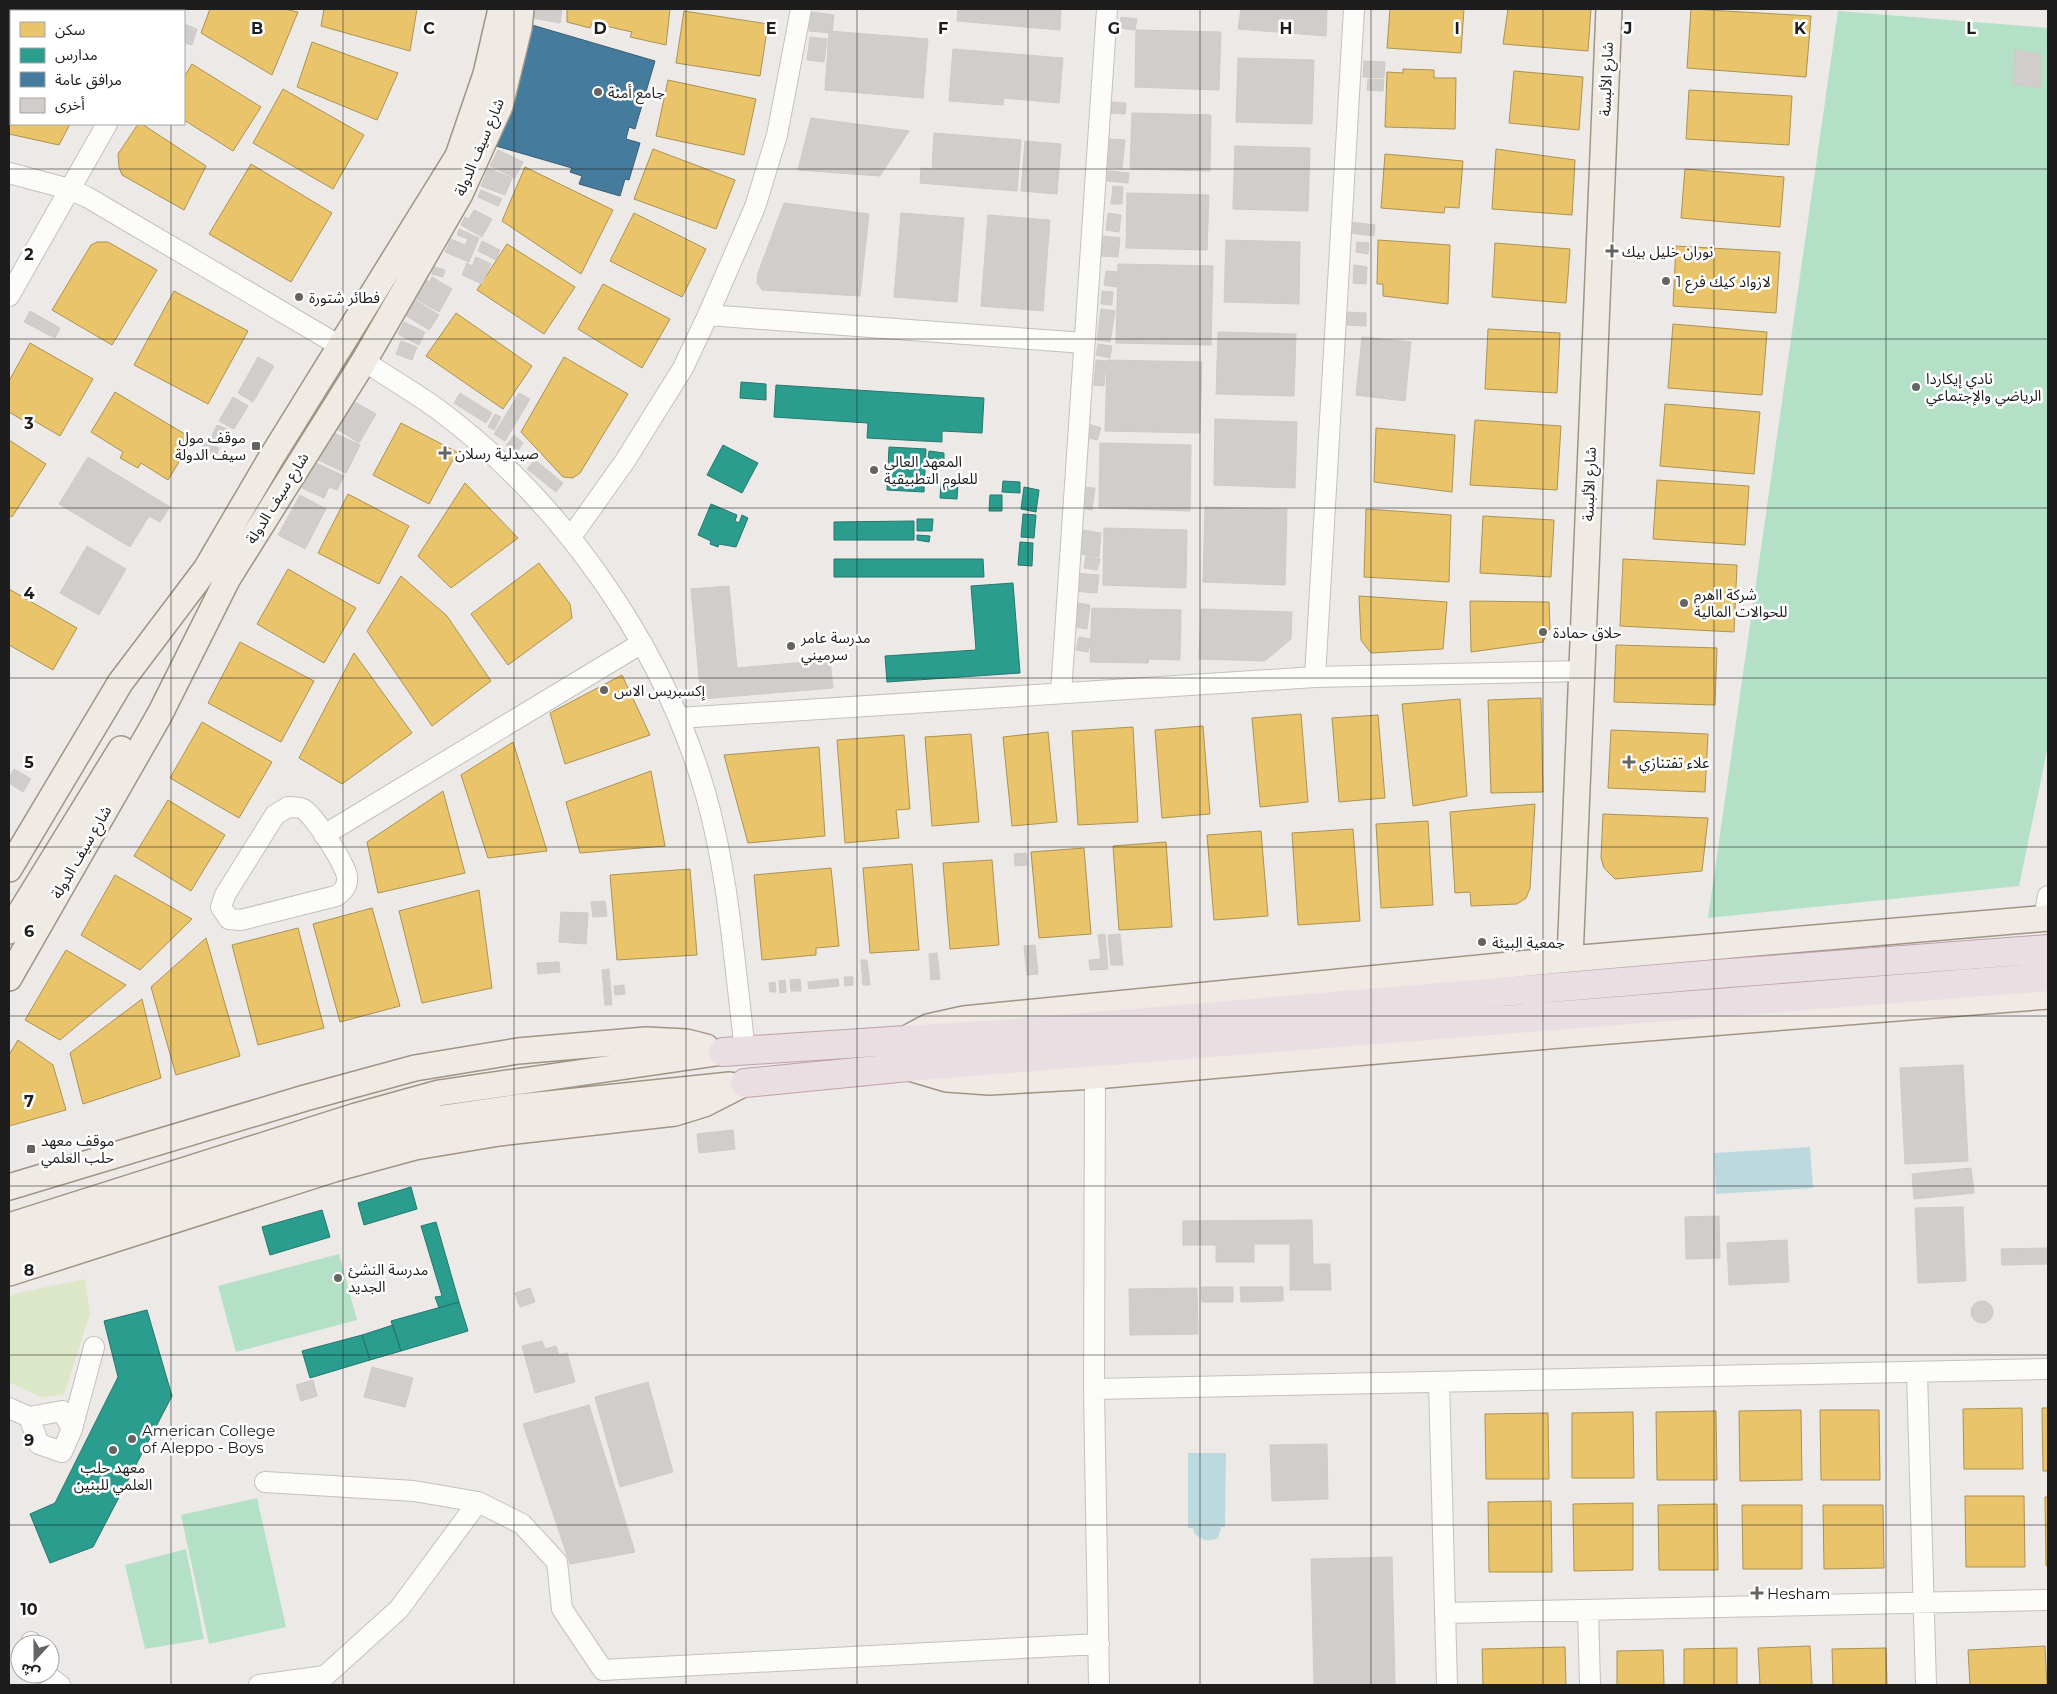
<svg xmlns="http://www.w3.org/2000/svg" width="2057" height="1694" viewBox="0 0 2057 1694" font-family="Montserrat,'Noto Sans Arabic',sans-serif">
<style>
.grass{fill:#dce7c7}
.pitch{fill:#b4e0c8}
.water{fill:#bcdadd}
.homes{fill:#e9c46a;stroke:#ac9253}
.schools{fill:#2a9d8f;stroke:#26776d}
.public{fill:#457b9d;stroke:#395f77}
.building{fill:#d0cdcb;stroke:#cfcac7}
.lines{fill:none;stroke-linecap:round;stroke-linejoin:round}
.minor-casing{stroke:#c3c1c0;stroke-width:22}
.major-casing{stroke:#a09484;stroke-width:28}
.highway-casing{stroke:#bf9fac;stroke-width:30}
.minor{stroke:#fcfcfb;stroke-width:20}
.major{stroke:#efeae4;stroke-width:25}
.highway{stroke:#e9dfe2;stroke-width:28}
.grid{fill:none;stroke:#1d1d1d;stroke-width:1;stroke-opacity:0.55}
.poi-dot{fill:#656463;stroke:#fff;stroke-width:2}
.labels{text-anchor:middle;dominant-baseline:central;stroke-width:5;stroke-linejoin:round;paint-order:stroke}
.street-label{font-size:15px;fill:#1d1d1d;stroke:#fff}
.poi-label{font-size:15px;fill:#1d1d1d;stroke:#fff;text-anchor:start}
.grid-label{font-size:16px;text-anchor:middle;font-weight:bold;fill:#1d1d1d;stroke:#fff;stroke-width:5;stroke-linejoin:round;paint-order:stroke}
</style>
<rect width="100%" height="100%" fill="#ece9e6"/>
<path class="grass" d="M85,1279L90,1314L64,1394L41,1397L9,1382V1298L13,1294Z"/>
<path class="pitch" d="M1838,11L2048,28V746L2019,886L1708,918Z
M339,1254L357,1320L236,1352L218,1286Z
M257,1498L286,1627L209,1644L181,1515Z
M186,1549L204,1639L145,1649L125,1565Z"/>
<path class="water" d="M1810,1147L1813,1188L1716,1194L1714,1153Z
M1188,1453H1226L1225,1527H1221L1218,1538C1208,1542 1203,1541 1195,1534L1193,1528H1188Z"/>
<path class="homes" d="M68,9H134L133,11H67Z
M210,9H285L298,12L272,75L201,33Z
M324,9H417L410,51L321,26Z
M567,9H670L666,45L630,37L632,32L592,23L590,28L567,22Z
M1390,9H1464L1461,53L1387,48Z
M1508,9H1591L1588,51L1503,44Z
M1691,9L1811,16L1806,77L1687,68Z
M684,11L768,24L760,76L676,63Z
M312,42L398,73L377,120L297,87Z
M192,64L261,107L233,151L184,120V77Z
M1403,69L1434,70V78H1456L1455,129L1385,127L1387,72L1403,73Z
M1514,71L1583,77L1579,130L1509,123Z
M668,80L756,99L744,155L656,136Z
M283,89L364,135L333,189L253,143Z
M1689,90L1792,96L1789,145L1686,139Z
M11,105V124H70L59,145L9,134Z
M138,124H142L206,166L184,210L122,175L119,167L118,154Z
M653,149L735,180L716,229L634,199Z
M1496,149L1575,160L1572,215L1492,209Z
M1385,154L1463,161L1459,208L1445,207L1444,213L1381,208Z
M251,164L332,213L291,282L209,234Z
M525,167L613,210L581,274L502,221Z
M1685,169L1784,177L1780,227L1681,218Z
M634,213L706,249L682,297L610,261Z
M1378,240L1450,245L1448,304L1383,296V284H1377Z
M97,242H108L157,270L112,345L52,310L91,245Z
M1495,243L1570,249L1566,303L1492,297Z
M507,244L575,287L544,334L477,290Z
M1676,246L1780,252L1776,313L1673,306Z
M603,284L670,319L642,368L578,329Z
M174,291L248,331L208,404L134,365Z
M456,313L532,366L503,409L426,356Z
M1673,324L1767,332L1762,395L1668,388Z
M1488,329L1560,333L1557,393L1485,389Z
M30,343L93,379L60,436L31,419L29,424L9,412V381Z
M564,357L628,394L580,473L573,478L563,477L521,432Z
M115,392L193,439L168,480L141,463L138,468L120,458L123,452L91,432Z
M1665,404L1760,412L1754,474L1660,466Z
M1475,420L1561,426L1557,490L1470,485Z
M401,423L457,452L429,504L373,475Z
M1376,428L1455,435L1452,492L1374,482Z
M9,440L46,464L12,517L9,515Z
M1657,480L1749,486L1745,545L1653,539Z
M465,483L518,538L451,588L418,556Z
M348,494L409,526L379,584L318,553Z
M1366,509L1451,515L1449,582L1364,577Z
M1483,516L1554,520L1551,577L1480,573Z
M1623,559L1737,565L1734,632L1620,626Z
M539,563L570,604L572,618L508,665L471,614Z
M288,569L356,608L324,663L257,624Z
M401,576L447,616L491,681L432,726L367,631Z
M9,589L77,628L53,670L9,645Z
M1359,596L1447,602L1443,649L1371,653L1361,640Z
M1470,601L1549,602L1550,628L1543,642L1471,652Z
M240,642L314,681L281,742L208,703Z
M1616,645L1717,648L1715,705L1614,702Z
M354,653L412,733L342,784L299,758Z
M622,675L650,735L565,764L550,713Z
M1541,698L1543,792L1491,793L1488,700Z
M1460,699L1467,796L1413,806L1402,704Z
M1301,714L1308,802L1260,807L1252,718Z
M1378,715L1385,798L1339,802L1332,718Z
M202,722L272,762L239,818L170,778Z
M1203,726L1210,814L1162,818L1155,730Z
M1133,727L1138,822L1078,825L1072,731Z
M1611,730L1708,734L1705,792L1608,788Z
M1048,732L1057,822L1012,826L1003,737Z
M971,734L979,822L932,826L925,737Z
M904,735L910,809L896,810L899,838L845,843L837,740Z
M513,742L547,851L488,858L461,775Z
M819,747L825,836L748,843L724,755Z
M651,771L665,846L580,853L566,802Z
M443,791L465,873L378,893L367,842Z
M168,800L225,835L191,891L134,856Z
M1535,804L1530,888L1526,898L1517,904L1471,906L1470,892L1455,893L1450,812Z
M1603,814L1708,818L1702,871L1615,879L1604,868L1601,858Z
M1428,821L1433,905L1381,908L1376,824Z
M1353,829L1360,921L1298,925L1292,833Z
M1261,831L1268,916L1214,920L1207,835Z
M1166,842L1172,927L1119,930L1113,846Z
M1084,848L1091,934L1039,938L1031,852Z
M992,860L999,945L950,949L943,863Z
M912,864L919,950L870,953L863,868Z
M831,868L839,946L816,948V955L762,960L754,875Z
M690,869L697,955L617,960L610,875Z
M115,875L192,919L140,970L81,935Z
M479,890L492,988L422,1003L399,911Z
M372,908L400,1006L340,1022L313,924Z
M298,928L324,1028L258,1045L232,945Z
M206,938L240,1056L176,1075L151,987Z
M66,950L126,985L60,1040L25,1020Z
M142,999L161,1078L83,1104L70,1053Z
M18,1040L53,1065L66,1110L9,1126V1055Z
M2022,1408L2023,1469H1964L1963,1409Z
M2042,1408H2048V1471H2043Z
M1801,1410L1802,1480L1740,1481L1739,1411Z
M1820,1410H1879L1880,1480H1821Z
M1716,1411L1717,1480H1657L1656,1412Z
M1633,1412L1634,1478H1572V1413Z
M1548,1413L1549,1479H1486L1485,1414Z
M1965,1496H2024L2025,1567H1966Z
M2045,1497H2048V1566H2046Z
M1551,1501L1552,1572H1489L1488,1502Z
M1633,1503V1570L1574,1571L1573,1504Z
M1717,1504L1718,1570H1659L1658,1505Z
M1742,1505H1802V1569H1743Z
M1823,1505H1883L1884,1568L1824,1569Z
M1810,1646L1812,1685H1760L1758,1648Z
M2045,1646L2047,1685H1970L1968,1650Z
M1565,1647L1566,1685H1483L1482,1649Z
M1737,1648V1685H1684V1649Z
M1886,1648L1887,1685H1833L1832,1649Z
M1663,1650L1664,1685H1617V1651Z"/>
<path class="schools" d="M741,382L766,384V400L740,398Z
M776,385L984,398L982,433L942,431V442L867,438L868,423L774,417Z
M723,445L758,463L742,493L707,475Z
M889,447L926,449L924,492L887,490Z
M929,451L944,453V460L928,458Z
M1003,481L1020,482V493L1002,492Z
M941,482L958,483L957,499L940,498Z
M1024,487L1039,490L1036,512L1021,509Z
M990,495H1002V511H989Z
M711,504L737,515L735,521L739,523L742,515L748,518L736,547L719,544L718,547L710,544L711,541L698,535Z
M1023,514L1036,515L1034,538L1021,537Z
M917,519H933L932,531H917Z
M914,521V540H834V522Z
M917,535L930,536L929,542L917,540Z
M1020,542L1033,543L1032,566L1018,565Z
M834,559H983L984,577H834Z
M1013,583L1020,673L887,682L885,656L976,650L971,586Z
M411,1187L417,1209L364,1225L358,1203Z
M322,1210L330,1237L270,1255L262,1227Z
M436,1222L459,1302L439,1308L435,1297L442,1296L421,1226Z
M459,1302L468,1331L401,1351L391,1321Z
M147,1310L172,1396L93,1547L50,1563L30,1514L55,1503L118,1377L104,1321Z
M393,1325L401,1351L370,1360L362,1335Z
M362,1335L370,1360L310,1378L302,1351Z"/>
<path class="public" d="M532,25L655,61L635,129L629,127L626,139L640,143L629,180L625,179L620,196L579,184L582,176L570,172L572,168L496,146Z"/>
<path class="building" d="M535,9H562L560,23L533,18Z
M958,9H1061L1060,30L957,21Z
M1241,9H1327L1326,36L1238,29Z
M811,12L834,15L832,33L809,31Z
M1121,17L1137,19L1135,30L1119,28Z
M184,24L197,29L192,45L184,43Z
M1136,30L1221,32L1219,90L1135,87Z
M829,31L928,39L923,98L825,90Z
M810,37L827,39L824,62L807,60Z
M953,49L1063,58L1059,103L1004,98L1003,105L949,101Z
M2015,50L2041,54V88L2013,84Z
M1238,58L1314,60L1312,124L1236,122Z
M1364,61L1385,62L1384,78L1363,77Z
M1368,79L1384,80L1383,91L1367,90Z
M1111,102L1126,103L1125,114L1110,113Z
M1132,113L1211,115L1210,171L1130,169Z
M811,118L909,131L880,176L798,170Z
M934,133L1021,140L1017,191L920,183L921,168L932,169Z
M1108,139L1125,140L1122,168L1106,167Z
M1025,141L1061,144L1057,194L1021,191Z
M1235,146L1310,148L1308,211L1233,209Z
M498,150L523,162L515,178L490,166Z
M488,168L512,178L505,195L481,186Z
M1108,171L1129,173L1128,183L1107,181Z
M1113,186L1123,187L1122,204H1111Z
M481,190L502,199L498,206L478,197Z
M1127,193L1209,195L1207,250L1126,248Z
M784,203L869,214L860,296L762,290L757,283L758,273Z
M474,210L492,219L482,237L461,225L465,217L469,219Z
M901,213L964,218L957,302L894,297Z
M1108,213L1121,215L1119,232L1106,230Z
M988,215L1050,220L1043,311L981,306Z
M1350,222L1375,225L1374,236L1349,233Z
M459,229L479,238L469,262L445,252L451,239L465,245L468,239L457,235Z
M1103,236L1120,238L1118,257L1101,256Z
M1226,240L1300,242L1299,304L1224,302Z
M482,241L500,250L496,260L478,251Z
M1357,242L1369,243L1368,254L1356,252Z
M476,257L491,264L482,284L462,275L467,263L472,266Z
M1118,264L1213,266L1211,345L1116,343Z
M1354,265L1367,267L1366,284L1353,283Z
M434,267L445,270L443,277L432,274Z
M1106,271L1118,272L1116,287L1104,285Z
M432,277L452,289L439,312L416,299L426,280L430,282Z
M1102,291L1113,292L1112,305L1101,304Z
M415,300L439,315L429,330L405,315Z
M1101,309L1115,311L1110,342L1097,340Z
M30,311L60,328L55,338L24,322Z
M1348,312L1366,313V326L1347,325Z
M404,322L425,332L419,345L398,334Z
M1218,332L1296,334L1294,396L1216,394Z
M1362,337L1411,342L1405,401L1356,395Z
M401,341L417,347L412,360L396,354Z
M1098,344L1112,346L1110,358L1096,355Z
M258,357L274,366L253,402L238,393Z
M1096,360L1106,361L1104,386L1094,385Z
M1107,360L1202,362L1200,433L1105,431Z
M460,393L492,413L486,423L454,403Z
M519,393L530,399L505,441L494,434Z
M233,397L248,406L234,429L219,421Z
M353,401L376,414L359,443L337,429Z
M495,414L501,417L494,430L488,427Z
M1086,414L1091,416L1089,424L1101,428L1097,440L1089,438L1087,447Z
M1215,419L1297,422L1295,488L1214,485Z
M217,425L232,431L226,444L211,438Z
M332,432L360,445L346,473L318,460Z
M514,435L523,443L516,453L506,446Z
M204,442L219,448L215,458L200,452Z
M1100,443L1191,445L1190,511L1099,508Z
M88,457L170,507L160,522L149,516L130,547L59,504Z
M535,460L563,483L556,492L527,469Z
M314,462L344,476L337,490L329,487L324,498L302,488Z
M1083,487L1095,488L1092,510L1080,508Z
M300,495L326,509L305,549L278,535Z
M1205,507L1287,509L1285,585L1203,582Z
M1104,528L1187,530L1186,588L1103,585Z
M1083,530L1101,533L1099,557L1080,554Z
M87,546L126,569L99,615L60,593Z
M1086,556L1100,559L1097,570L1084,568Z
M1073,573L1099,575L1097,593L1072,591Z
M729,586L737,668L830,660L833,688L701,699L691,589Z
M1071,602L1090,605L1087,629L1068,626Z
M1092,608L1181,610L1180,660L1149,659L1148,663L1090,662Z
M1201,609L1292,612L1291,639L1265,661L1199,659Z
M1079,637L1091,639L1088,652L1076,650Z
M14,769L31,779L23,792L9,783V778Z
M1026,853L1027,865L1015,866L1014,854Z
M605,901L607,916L593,917L591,902Z
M561,912L588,913L586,944L559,942Z
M1105,934L1108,969L1090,970L1089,960L1101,959L1098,935Z
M1120,934L1123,965H1111L1108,935Z
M1035,945L1038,974L1027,975L1024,946Z
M937,953L940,979L931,980L929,954Z
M861,960H867L870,985H863Z
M559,962L560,972L538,974L537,963Z
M609,969L612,1005H605L602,970Z
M844,977H853V985L845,986Z
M800,979L801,991H791L790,980Z
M838,979L839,986L809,989L808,982Z
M785,980L786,992L780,993L779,981Z
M775,982L776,992H770L769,983Z
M624,985L625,994L615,995L614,986Z
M1963,1065L1968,1161L1905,1164L1900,1068Z
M733,1130L735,1149L699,1153L697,1134Z
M1971,1168L1974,1193L1914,1199L1912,1174Z
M1963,1207L1966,1281L1918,1283L1915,1208Z
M1719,1216L1720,1258L1686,1259L1685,1217Z
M1312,1220L1313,1264H1330L1331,1290H1290V1244H1254V1262H1216V1245H1183V1221Z
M1787,1240L1789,1282L1729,1285L1727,1243Z
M2048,1248V1264L2002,1265L2001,1249Z
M1201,1287H1233V1302H1202Z
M1240,1287H1283V1301L1241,1302Z
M530,1288L535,1302L520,1307L515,1293Z
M1197,1288L1198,1334L1130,1335L1129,1289Z
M1971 1312a11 11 0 1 1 22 0a11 11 0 1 1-22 0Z
M542,1341L545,1349L556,1346L559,1355L567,1353L575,1382L535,1393L522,1346Z
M372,1367L413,1378L405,1407L364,1397Z
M313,1380L317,1396L301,1401L296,1385Z
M648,1382L673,1472L620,1487L595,1397Z
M589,1405L635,1552L570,1564L523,1424Z
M1327,1444L1328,1499L1272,1501L1270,1445Z
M1392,1557L1395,1685H1314L1311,1559Z"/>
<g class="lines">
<g class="minor-casing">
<path id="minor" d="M166,11L167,9
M9,173L69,189L87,197L340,346
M9,296L107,124
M708,315L1084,343
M364,361C389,378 416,393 440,411C563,503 662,645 705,792C729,875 734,963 745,1049
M571,537L625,461L683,368L708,315L755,207L777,135L801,9
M1315,677L1354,9
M1061,693L1107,9
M679,718L1315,677L1582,671
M288,807C293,807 298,807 303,809C314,815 346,865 347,877C348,885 343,892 336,896L241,920L229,919L221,907L225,895L275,815Z
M324,835L642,643
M2044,919L2048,896
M1095,1076L1094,1389L1099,1685
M1917,1372L1926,1685
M1439,1382L1447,1685
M1094,1389L2048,1369
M9,1408L29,1417L62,1411L72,1429
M29,1417L39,1444L62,1452L72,1429L94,1347
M265,1482L414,1491L478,1502L522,1524L557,1562L562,1609L603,1670L1099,1644
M1588,1610L1590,1685
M1445,1613L2048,1600
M31,1642L32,1644
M45,1674L60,1685
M259,1685L325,1676L399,1609L478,1502"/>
</g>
<g class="major-casing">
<path id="major" d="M9,869L120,683L206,569L271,458L458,156L486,74L501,9
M9,931L121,749
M1570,959L1609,9
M9,978L160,714L228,578L364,361L460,194L500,106L519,28L521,9
M911,1036L928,1027L964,1019L1570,959L2048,918
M913,1069L947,1079L989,1082L1095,1076L1571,1034L2048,996
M9,1187L305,1098L415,1068L518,1051L646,1040L686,1042L706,1047
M9,1226L356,1116L439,1093L723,1052
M9,1250L355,1141L436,1119L519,1107L730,1085
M9,1273L334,1169L415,1147L499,1133L675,1113L704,1104L745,1083"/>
</g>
<g class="highway-casing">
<path id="highway" d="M723,1052L1012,1033L1716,974L2048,949
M745,1083L908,1067L2048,977"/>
</g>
<use href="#minor" class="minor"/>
<use href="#major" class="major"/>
<use href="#highway" class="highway"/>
</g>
<path class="grid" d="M171,9V11M343,9V1685M514,9V1685M686,9V1685M857,9V1685M1028,9V1685M1200,9V1685M1371,9V1685M1543,9V1685M1714,9V1685M1886,9V1685M171,124V1685M9,169H2048M9,339H2048M9,508H2048M9,678H2048M9,847H2048M9,1016H2048M9,1186H2048M9,1355H2048M9,1525H2048"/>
<g class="poi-dot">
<circle cx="598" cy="92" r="5"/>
<path d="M1609.5 243.5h5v5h5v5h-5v5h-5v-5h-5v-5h5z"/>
<circle cx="1666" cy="281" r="5"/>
<circle cx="299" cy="297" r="5"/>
<circle cx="1916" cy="387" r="5"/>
<rect x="251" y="441" width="10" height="10" rx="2.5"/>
<path d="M442.5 445.5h5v5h5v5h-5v5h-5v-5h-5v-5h5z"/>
<circle cx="874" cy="470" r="5"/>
<circle cx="1684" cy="603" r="5"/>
<circle cx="1543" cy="632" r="5"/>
<circle cx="791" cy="646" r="5"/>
<circle cx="604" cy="690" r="5"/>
<path d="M1626.5 754.5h5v5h5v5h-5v5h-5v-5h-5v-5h5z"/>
<circle cx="1482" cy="942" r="5"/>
<rect x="26" y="1144" width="10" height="10" rx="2.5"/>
<circle cx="338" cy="1278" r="5"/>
<circle cx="132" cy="1439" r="5"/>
<circle cx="113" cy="1450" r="5"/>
<path d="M1754.5 1585.5h5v5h5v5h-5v5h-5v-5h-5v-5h5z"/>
</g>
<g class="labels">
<g class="street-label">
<text transform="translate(1606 79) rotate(-88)">شارع الألبسة</text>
<text transform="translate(479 147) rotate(-67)">شارع سيف الدولة</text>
<text transform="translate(1589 484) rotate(-88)">شارع الألبسة</text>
<text transform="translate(277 498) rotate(-58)">شارع سيف الدولة</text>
<text transform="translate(81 852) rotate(-60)">شارع سيف الدولة</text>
</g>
<g class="poi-label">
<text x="608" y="92">جامع أمنة</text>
<text x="1622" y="251">نوران خليل بيك</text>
<text x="1676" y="281">لازواد كيك فرع 1</text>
<text x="309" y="297">فطائر شتورة</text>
<text x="1926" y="378">نادي إيكاردا<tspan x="1926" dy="17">الرياضي والإجتماعي</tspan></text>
<text x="246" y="437" text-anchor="end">موقف مول<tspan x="246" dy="17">سيف الدولة</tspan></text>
<text x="455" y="453">صيدلية رسلان</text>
<text x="884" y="461">المعهد العالي<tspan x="884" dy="17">للعلوم التطبيقية</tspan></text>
<text x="1694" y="594">شركة ااهرم<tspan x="1694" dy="17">للحوالات المالية</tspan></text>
<text x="1553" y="632">حلاق حمادة</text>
<text x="801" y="637">مدرسة عامر<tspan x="801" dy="17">سرميني</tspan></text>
<text x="614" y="690">إكسبريس الاس</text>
<text x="1639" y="762">علاء تفتنازي</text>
<text x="1492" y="942">جمعية البيئة</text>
<text x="41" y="1140">موقف معهد<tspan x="41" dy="17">حلب العلمي</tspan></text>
<text x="348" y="1269">مدرسة النشئ<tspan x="348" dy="17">الجديد</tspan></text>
<text x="142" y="1430">American College<tspan x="142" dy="17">of Aleppo - Boys</tspan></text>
<text x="113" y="1467" text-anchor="middle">معهد حلب<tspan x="113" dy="17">العلمي للبنين</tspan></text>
<text x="1767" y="1593">Hesham</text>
</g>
</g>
<g class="grid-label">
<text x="257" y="34">B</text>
<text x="429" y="34">C</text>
<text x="600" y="34">D</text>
<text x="771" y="34">E</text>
<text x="943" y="34">F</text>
<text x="1114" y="34">G</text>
<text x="1286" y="34">H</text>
<text x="1457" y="34">I</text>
<text x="1628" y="34">J</text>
<text x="1800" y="34">K</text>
<text x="1971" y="34">L</text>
<text x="29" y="260">2</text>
<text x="29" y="429">3</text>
<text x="29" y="599">4</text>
<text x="29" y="768">5</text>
<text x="29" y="937">6</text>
<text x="29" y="1107">7</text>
<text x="29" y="1276">8</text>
<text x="29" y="1446">9</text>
<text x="29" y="1615">10</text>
</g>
<rect width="2057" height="1694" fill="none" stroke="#1d1d1d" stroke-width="20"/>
<rect x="10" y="10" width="175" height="115" fill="#ffffff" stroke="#a5a5a5"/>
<rect x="20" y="22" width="25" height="15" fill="#e9c46a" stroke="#a5a5a5"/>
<text x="55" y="35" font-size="15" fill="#1d1d1d">سكن</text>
<rect x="20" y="48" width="25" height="15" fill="#2a9d8f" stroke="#a5a5a5"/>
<text x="55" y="60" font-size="15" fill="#1d1d1d">مدارس</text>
<rect x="20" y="72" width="25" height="15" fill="#457b9d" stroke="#a5a5a5"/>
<text x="55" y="85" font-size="15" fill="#1d1d1d">مرافق عامة</text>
<rect x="20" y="98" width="25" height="15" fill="#d0cdcb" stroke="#a5a5a5"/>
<text x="55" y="110" font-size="15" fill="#1d1d1d">أخرى</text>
<g transform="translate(35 1659) rotate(201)"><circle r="24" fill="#ffffff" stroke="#a5a5a5"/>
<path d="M0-4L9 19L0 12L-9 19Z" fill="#656463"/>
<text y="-8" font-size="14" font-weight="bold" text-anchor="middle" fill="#1d1d1d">ش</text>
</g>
</svg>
